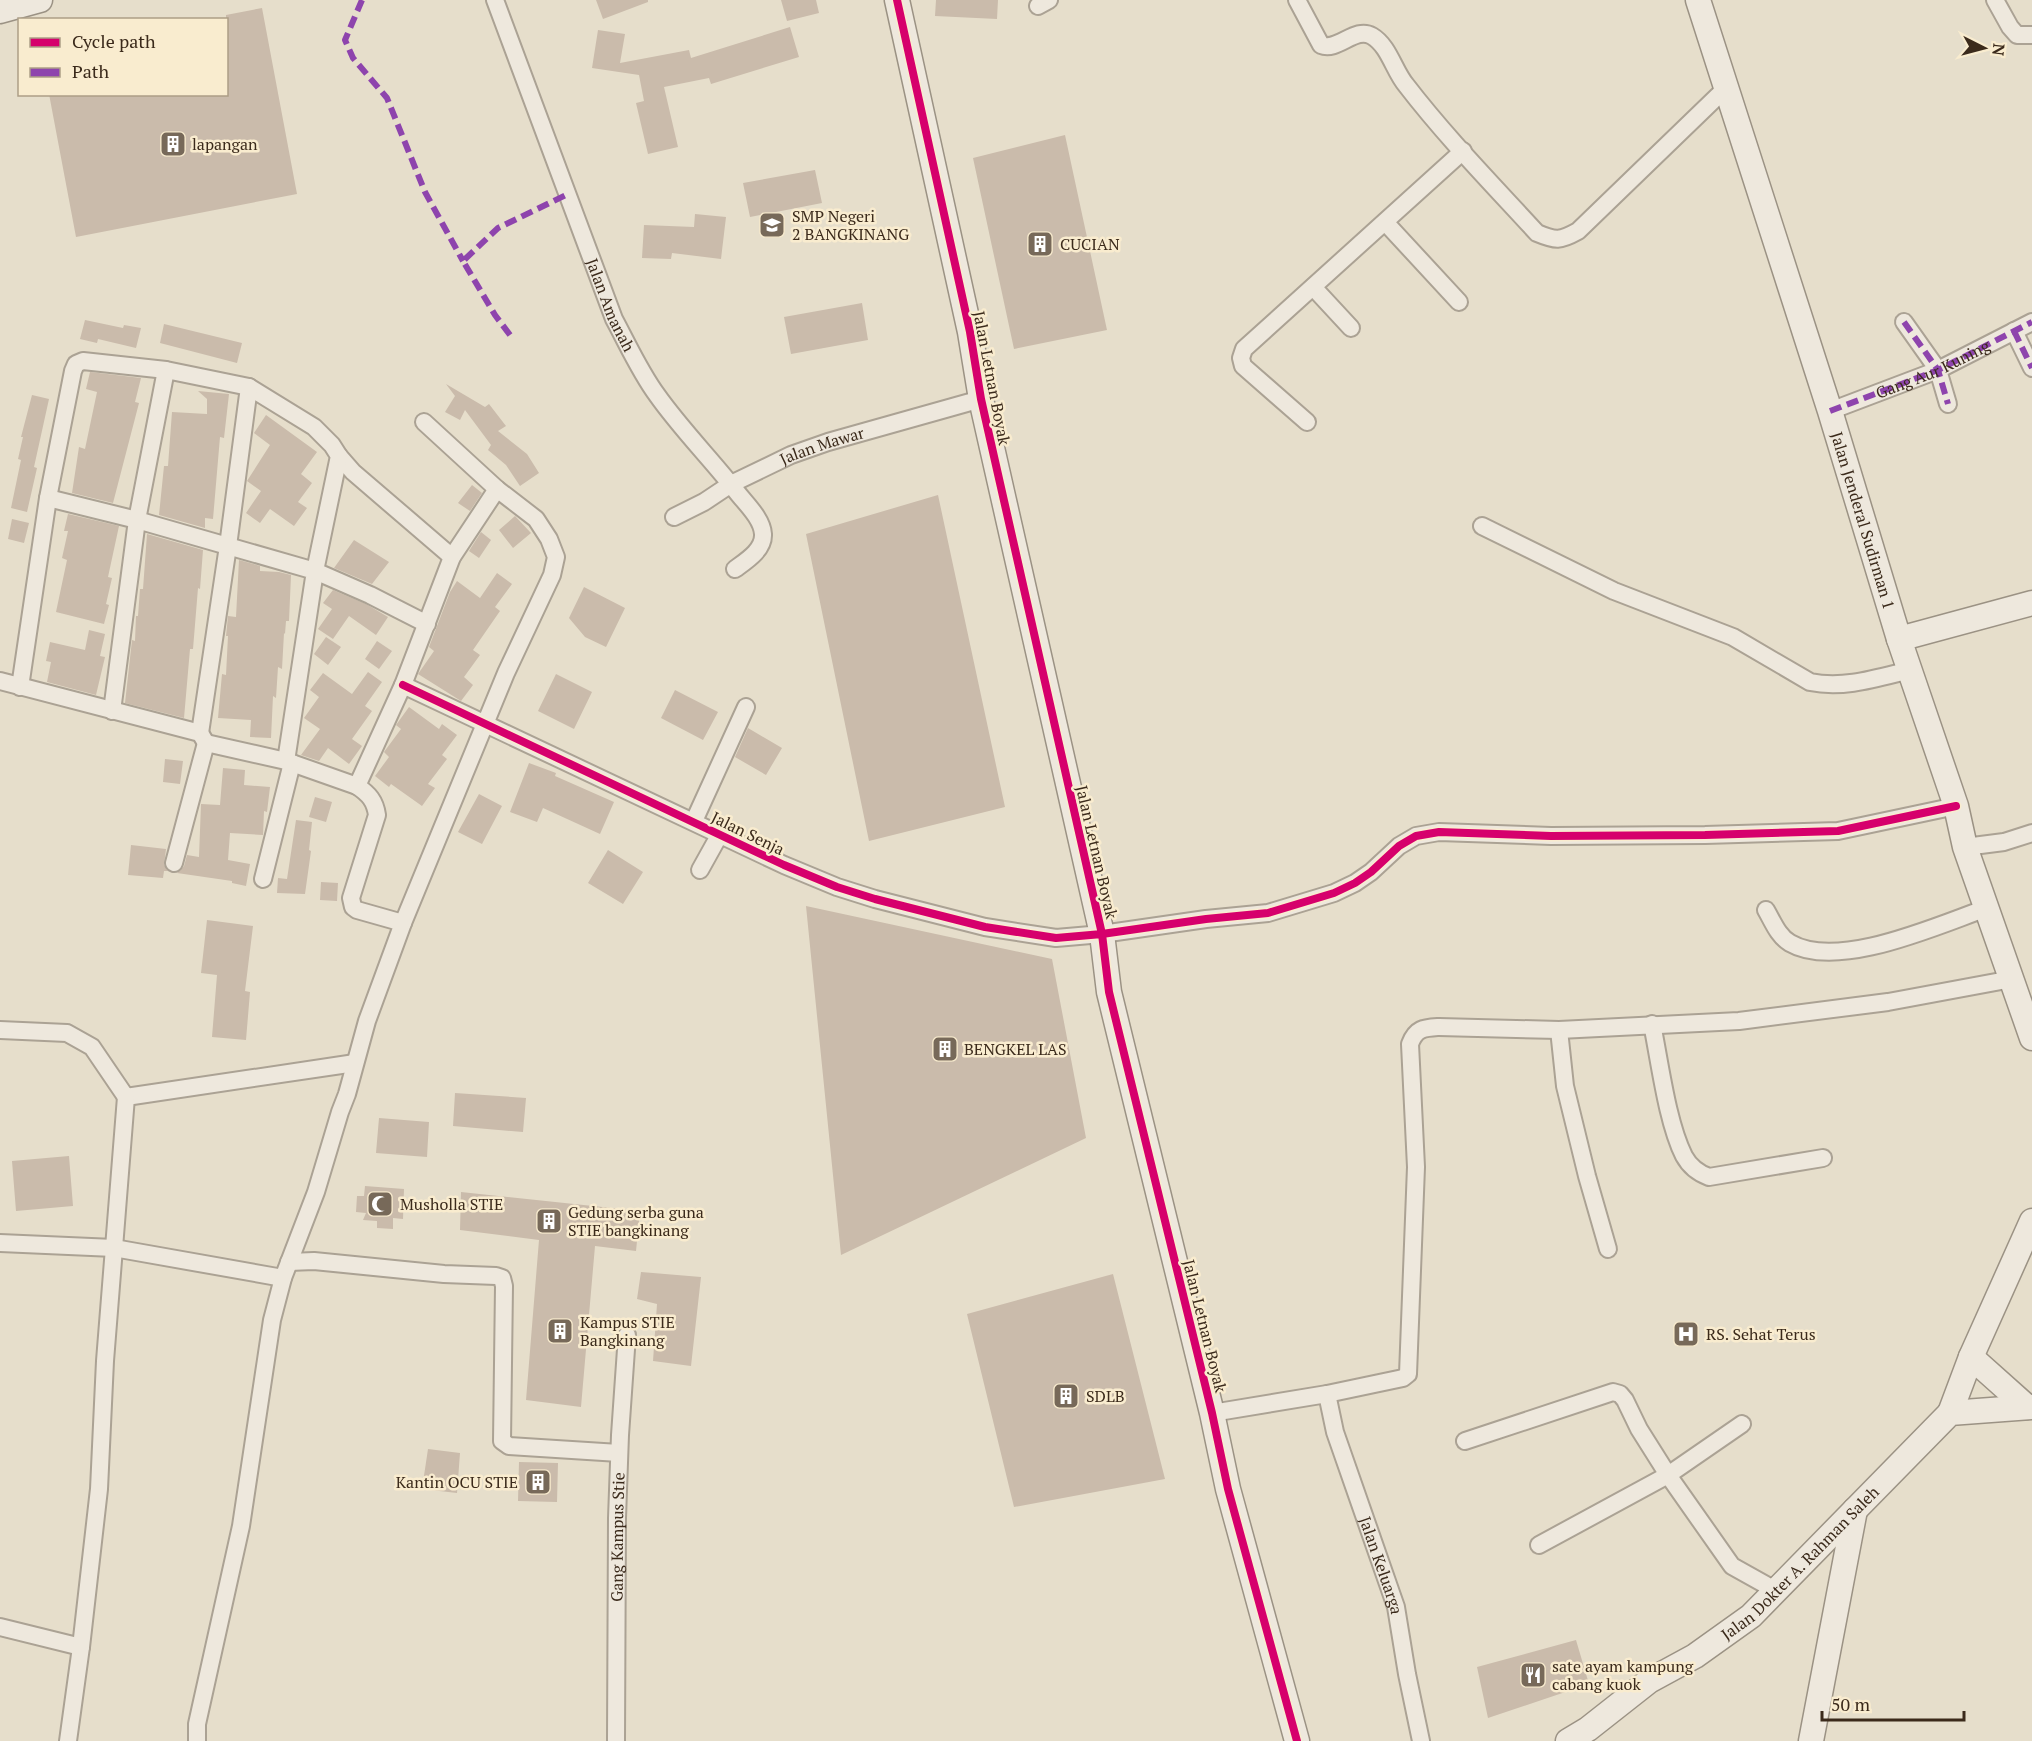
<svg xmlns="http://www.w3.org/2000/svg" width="2032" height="1741" viewBox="0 0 2032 1741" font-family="'PT Serif',serif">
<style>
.building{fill:#cabbab}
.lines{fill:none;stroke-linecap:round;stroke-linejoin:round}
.street-casing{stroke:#aba294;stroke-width:20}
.secondary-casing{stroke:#9b9284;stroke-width:27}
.street{stroke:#eee8dd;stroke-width:16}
.secondary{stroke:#eee8dd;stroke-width:24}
.quiet{stroke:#8e44ad;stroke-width:6;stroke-dasharray:12 6;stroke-linecap:butt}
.cycleway-casing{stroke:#f9eccf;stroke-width:11}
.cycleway{stroke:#d6006c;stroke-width:8}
.labels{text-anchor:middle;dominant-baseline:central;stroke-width:5;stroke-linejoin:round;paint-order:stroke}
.poi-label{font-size:16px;fill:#3b2a1b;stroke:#f9eccf;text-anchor:start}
.street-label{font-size:16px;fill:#3b2a1b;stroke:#f9eccf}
</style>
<rect width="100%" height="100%" fill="#e6decb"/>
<path class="building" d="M596,0H648V2L603,19Z
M781,0H816L819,13L787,21Z
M936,0H998L997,19L935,16Z
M262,8L297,194L76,237L49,94H226V15Z
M790,27L799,57L711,84L709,78L664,87L678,147L648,154L636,103L644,101L639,75L592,68L598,30L625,34L620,63L689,50L691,58Z
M1065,135L1107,330L1014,349L973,158Z
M815,170L822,203L750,217L743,183Z
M695,214L726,217L721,259L672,253L671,259L642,258L644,225L694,227Z
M862,303L868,340L791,354L784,317Z
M85,320L123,328L124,325L141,328L136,348L98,339L97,343L80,339Z
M164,324L242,343L237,363L160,343Z
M90,372L141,378L135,402L139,403L113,503L72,493L79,447L85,449L97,392L86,389Z
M446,384L485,407L489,404L506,426L498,431L527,454L539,473L520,486L506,465L488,450L491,445L465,410L460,420L445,412L455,396Z
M198,391L229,394L224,438L220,437L213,519L205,518V528L159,515L164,466H168L172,412L207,414V399Z
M32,395L49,399L34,467L37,468L27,512L11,508L21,460L18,459L23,437H21Z
M266,415L317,452L301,474L312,483L298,502L307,508L294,526L270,509L260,523L246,513L261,491L247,481L270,445L254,433Z
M472,485L482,493L470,511L458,503Z
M938,495L1005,807L869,841L806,534Z
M68,514L119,526L108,577L112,578L106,604L109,605L104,624L56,612L67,560L62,558L68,531H64Z
M515,516L531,533L513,548L499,530Z
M12,519L29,523L24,543L8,539Z
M481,532L491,540L479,558L469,551Z
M147,534L203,550L200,589L198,588L193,649H190L184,718L125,703L132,640L135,641L136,616H138L140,589H143Z
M354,540L389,562L372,584L334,568Z
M239,560L260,566V571L279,572L291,575L289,621H286L285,634L284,633L282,669L278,667L276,698L273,696L271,738L250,737L251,720L218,718L222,674L226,675L228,636H226L228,616L236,617Z
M497,573L512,584L495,607L500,611L473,650L480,655L464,677L473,685L461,701L418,674L434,651L429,647L450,592L457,581L480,598Z
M584,587L625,608L606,647L585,637L569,618Z
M333,590L366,604L388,617L376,635L349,616L333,639L318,629L332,609L323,603Z
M89,630L105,634L100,656L105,657L96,695L47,682L51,662L46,661L50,642L85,650Z
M326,637L341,647L328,665L314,654Z
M377,641L392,651L379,669L365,659Z
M368,672L382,682L365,706L372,711L352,739L362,746L349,764L328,748L319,761L301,755L320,729L304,718L319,697L310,690L323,673L352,694Z
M556,674L592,692L574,729L538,711Z
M675,690L718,712L703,740L661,718Z
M409,707L439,729L442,724L457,735L442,755L447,759L428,784L435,788L422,806L391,784L389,787L375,776L389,757L384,752L401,729L396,725Z
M748,728L782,748L766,775L735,757Z
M165,759L183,761L180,784L163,782Z
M529,763L556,773L555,776L614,802L600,834L543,808L537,822L510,812Z
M223,768L245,770L244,785L270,787L267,812L264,811L263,835L230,833L228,860L250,864L246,886L232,883V881L177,873L184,866L187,855L199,857L201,804L220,805Z
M479,794L502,806L482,844L458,832Z
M315,797L332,802L326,822L309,817Z
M296,820L312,822L309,850L311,851L305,894L277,893L278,878L287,879Z
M131,845L166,849L164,865L168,871H164L163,878L128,875Z
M608,850L643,872L623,904L588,883Z
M321,882L338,883L337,901L320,900Z
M806,906L1052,959L1086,1138L841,1255Z
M207,920L253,926L245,991L250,992L246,1040L212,1037L217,975L201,973Z
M455,1093L526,1098L523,1132L453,1126Z
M379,1118L429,1122L427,1157L376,1153Z
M69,1156L73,1206L16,1211L12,1161Z
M365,1186L404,1189L403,1219L393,1218V1229L377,1228V1221L363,1220L366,1213L356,1212L357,1196H364Z
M461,1192L640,1211L636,1251L595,1246L581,1407L526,1400L539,1240L460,1230Z
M641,1272L701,1277L691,1366L653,1361L657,1304L637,1299Z
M1113,1274L1165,1479L1014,1507L967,1314Z
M428,1449L460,1453L457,1493L422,1489Z
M519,1462L558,1463L557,1502L518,1501Z
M1576,1640L1589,1684L1488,1718L1477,1667Z"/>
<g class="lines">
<g class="street-casing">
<g id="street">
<path id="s1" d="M495,0L614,319C628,345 640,372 657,395C681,429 711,459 736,491C745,503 762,518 763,534C764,550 746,561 735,569"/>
<path d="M1297,0L1321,45C1338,52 1355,26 1372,36C1389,46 1394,71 1406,85C1446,137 1493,185 1537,233C1556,241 1560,241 1578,231L1726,88"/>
<path d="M1995,0L2010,27L2017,35H2032"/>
<path d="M1038,6L1049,0"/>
<path d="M1385,222L1459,302"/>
<path d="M1313,287L1351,328"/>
<path d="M1904,322L1938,370L1948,404"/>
<path d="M2014,331L2032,368"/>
<path d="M1830,411L1938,370L2032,322"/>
<path d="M1307,422L1243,366L1241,358L1244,349L1463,151"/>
<path d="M339,456L353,472L452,557"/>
<path d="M48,498L137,520L315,571L286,761"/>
<path id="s2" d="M674,517L704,502L731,484L791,455L828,442L981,399"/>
<path d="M1482,526L1614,591L1733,637L1810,682C1844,689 1877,678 1910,670"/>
<path d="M0,681L200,733L206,743L286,761L357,786"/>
<path d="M403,685L784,865L837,887L875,899L985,927L1056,938L1102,934L1206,919L1268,913L1334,893L1355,883L1371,872L1399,846L1416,836L1439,832L1551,836L1705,835L1838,831L1956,806"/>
<path d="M20,687L48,498L73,371L76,364L83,361L166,370L249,387L314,427L332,445L339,456L315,571L370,595L427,624"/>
<path d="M112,711L137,520L166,370"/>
<path d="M200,733L228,546L249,387"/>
<path d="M694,821L746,707"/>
<path d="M1965,847L2004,842L2032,833"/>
<path d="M174,863L206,743"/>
<path d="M700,870L720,834"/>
<path d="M263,879L292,763"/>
<path d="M1766,910C1773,922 1778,936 1790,943C1838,971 1938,925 1987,908"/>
<path d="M403,923L506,673L552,575L556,557L549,539L536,519L497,489L424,422"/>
<path d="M1652,1024C1660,1063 1667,1122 1684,1156C1690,1167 1698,1173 1709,1177L1823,1158"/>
<path d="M0,1030L67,1033L92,1047L126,1097L355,1063"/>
<path d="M1559,1030L1565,1086L1587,1176L1608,1249"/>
<path d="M0,1243L114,1248L283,1278"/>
<path d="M289,1262L314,1261L444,1274L496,1276L502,1278L504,1286L502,1441L509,1446L619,1453"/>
<path id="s3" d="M1327,1394L1335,1432L1396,1607L1407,1674L1421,1741"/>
<path d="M1212,1413L1327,1394L1403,1378L1408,1374L1416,1167L1410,1044C1416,1028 1424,1028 1439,1027L1559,1030L1739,1021L1888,1002L2012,979"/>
<path d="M1465,1441L1613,1392L1620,1394L1625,1400L1639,1429L1668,1475L1732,1566L1775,1590"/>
<path d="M1539,1545L1668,1475L1742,1424"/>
<path d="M0,1627L81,1647"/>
<path d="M68,1741L81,1647L99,1489L105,1361L126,1097"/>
<path d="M197,1741V1724L241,1526L272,1320L283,1278L316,1192L340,1112L347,1094L367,1021L403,923L357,910L353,907L351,898L377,815C375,801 369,794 357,786L403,685L452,557L497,489"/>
<path id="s4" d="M616,1741L617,1518L620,1435L627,1335"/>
</g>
</g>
<g class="secondary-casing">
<g id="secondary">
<path d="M897,0L970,332L981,399L1102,934L1109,992L1212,1413L1228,1489L1297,1741"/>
<path id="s5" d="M1698,0L1830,411L1899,639L1956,806L1965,847L2032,1038"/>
<path d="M0,11L40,0"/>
<path d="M1899,639L2032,603"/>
<path d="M1971,1357L2027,1407"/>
<path d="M1950,1413L1971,1357L2032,1221"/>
<path id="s6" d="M1568,1741L1588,1729L1649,1681L1695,1656L1751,1616L1950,1413L2032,1407"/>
<path d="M1811,1741L1855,1510"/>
</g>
</g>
<use href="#street" class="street"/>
<use href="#secondary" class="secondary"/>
<g class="quiet">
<path d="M362,0L345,40L353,58L387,98L425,192L463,261"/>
<path d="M1904,322L1938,370L1948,404"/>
<path d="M2014,331L2032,368"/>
<path d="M510,335L495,315L463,261L498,228L568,194"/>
<path id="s7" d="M1830,411L1938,370L2032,322"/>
</g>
<g class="cycleway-casing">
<path id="cycleway" d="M897,0L970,332L981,399L1102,934L1109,992L1212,1413L1228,1489L1297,1741
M403,685L784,865L837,887L875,899L985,927L1056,938L1102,934L1206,919L1268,913L1334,893L1355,883L1371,872L1399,846L1416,836L1439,832L1551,836L1705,835L1838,831L1956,806"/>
</g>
<use href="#cycleway" class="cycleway"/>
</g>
<defs>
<g id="building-square" transform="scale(1.35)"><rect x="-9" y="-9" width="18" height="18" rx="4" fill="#776959" stroke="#f9eccf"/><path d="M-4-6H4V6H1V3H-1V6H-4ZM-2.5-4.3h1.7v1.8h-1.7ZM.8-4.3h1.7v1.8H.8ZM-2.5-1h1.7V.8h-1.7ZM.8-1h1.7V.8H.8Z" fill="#fff"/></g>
<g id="school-square" transform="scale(1.35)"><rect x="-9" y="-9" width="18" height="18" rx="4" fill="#776959" stroke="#f9eccf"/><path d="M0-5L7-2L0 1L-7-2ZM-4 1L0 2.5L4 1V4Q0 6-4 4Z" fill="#fff"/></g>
<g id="mosque-square" transform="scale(1.35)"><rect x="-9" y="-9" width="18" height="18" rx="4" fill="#776959" stroke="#f9eccf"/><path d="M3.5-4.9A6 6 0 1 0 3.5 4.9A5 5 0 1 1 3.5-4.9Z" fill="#fff"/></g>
<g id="hospital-square" transform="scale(1.35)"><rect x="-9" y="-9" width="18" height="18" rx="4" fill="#776959" stroke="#f9eccf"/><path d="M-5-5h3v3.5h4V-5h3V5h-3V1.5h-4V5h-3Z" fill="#fff"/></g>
<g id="restaurant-square" transform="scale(1.35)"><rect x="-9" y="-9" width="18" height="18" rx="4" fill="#776959" stroke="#f9eccf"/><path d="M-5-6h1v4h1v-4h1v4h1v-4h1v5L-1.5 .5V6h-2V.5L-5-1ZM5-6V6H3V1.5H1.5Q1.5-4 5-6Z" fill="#fff"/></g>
</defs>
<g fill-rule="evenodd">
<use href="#building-square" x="173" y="144"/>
<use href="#school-square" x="772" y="225"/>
<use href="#building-square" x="1040" y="244"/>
<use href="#building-square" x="945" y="1049"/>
<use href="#mosque-square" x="380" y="1204"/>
<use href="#building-square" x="549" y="1221"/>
<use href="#building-square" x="560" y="1331"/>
<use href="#hospital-square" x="1686" y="1334"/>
<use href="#building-square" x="1066" y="1396"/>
<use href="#building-square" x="538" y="1482"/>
<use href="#restaurant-square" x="1533" y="1675"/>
</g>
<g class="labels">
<g class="poi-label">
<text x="192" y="144">lapangan</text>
<text x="792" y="216">SMP Negeri<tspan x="792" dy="18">2 BANGKINANG</tspan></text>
<text x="1060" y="244">CUCIAN</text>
<text x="964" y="1049">BENGKEL LAS</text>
<text x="400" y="1204">Musholla STIE</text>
<text x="568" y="1212">Gedung serba guna<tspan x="568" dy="18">STIE bangkinang</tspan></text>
<text x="580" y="1322">Kampus STIE<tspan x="580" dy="18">Bangkinang</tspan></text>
<text x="1706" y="1334">RS. Sehat Terus</text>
<text x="1086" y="1396">SDLB</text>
<text x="518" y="1482" text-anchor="end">Kantin OCU STIE</text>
<text x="1552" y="1666">sate ayam kampung<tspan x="1552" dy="18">cabang kuok</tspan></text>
</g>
<g class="street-label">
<text stroke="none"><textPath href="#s1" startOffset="326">Jalan Amanah</textPath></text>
<text stroke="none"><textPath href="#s7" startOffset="111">Gang Aur Kuning</textPath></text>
<text transform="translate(992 378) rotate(79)">Jalan Letnan Boyak</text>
<text stroke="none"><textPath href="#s2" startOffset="165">Jalan Mawar</textPath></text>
<text stroke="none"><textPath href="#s5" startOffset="546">Jalan Jenderal Sudirman 1</textPath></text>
<text transform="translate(748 833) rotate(26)">Jalan Senja</text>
<text transform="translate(1097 852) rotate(77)">Jalan Letnan Boyak</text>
<text transform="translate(1205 1326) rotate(76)">Jalan Letnan Boyak</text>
<text stroke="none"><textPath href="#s4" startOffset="204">Gang Kampus Stie</textPath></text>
<text stroke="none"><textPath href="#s6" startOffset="294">Jalan Dokter A. Rahman Saleh</textPath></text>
<text stroke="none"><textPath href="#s3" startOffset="180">Jalan Keluarga</textPath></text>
</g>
</g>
<rect x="18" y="18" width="210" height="78" fill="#f9eccf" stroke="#ad9e87" stroke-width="1.5"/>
<rect x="30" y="38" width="30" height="9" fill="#d6006c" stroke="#ad9e87" stroke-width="1.5"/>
<text x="72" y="48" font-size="18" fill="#3b2a1b">Cycle path</text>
<rect x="30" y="68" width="30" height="9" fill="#8e44ad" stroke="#ad9e87" stroke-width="1.5"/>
<text x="72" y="78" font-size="18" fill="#3b2a1b">Path</text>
<g transform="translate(1984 48) rotate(96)" stroke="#f9eccf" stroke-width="4.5" paint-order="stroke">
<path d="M0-4.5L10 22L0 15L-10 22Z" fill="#3b2a1b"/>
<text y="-9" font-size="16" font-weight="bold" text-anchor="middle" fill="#3b2a1b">N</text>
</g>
<path d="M1822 1711v9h142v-9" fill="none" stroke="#3b2a1b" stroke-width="3"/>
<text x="1831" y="1711" font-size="18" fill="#3b2a1b" stroke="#f9eccf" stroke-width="4.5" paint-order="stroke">50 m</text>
</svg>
